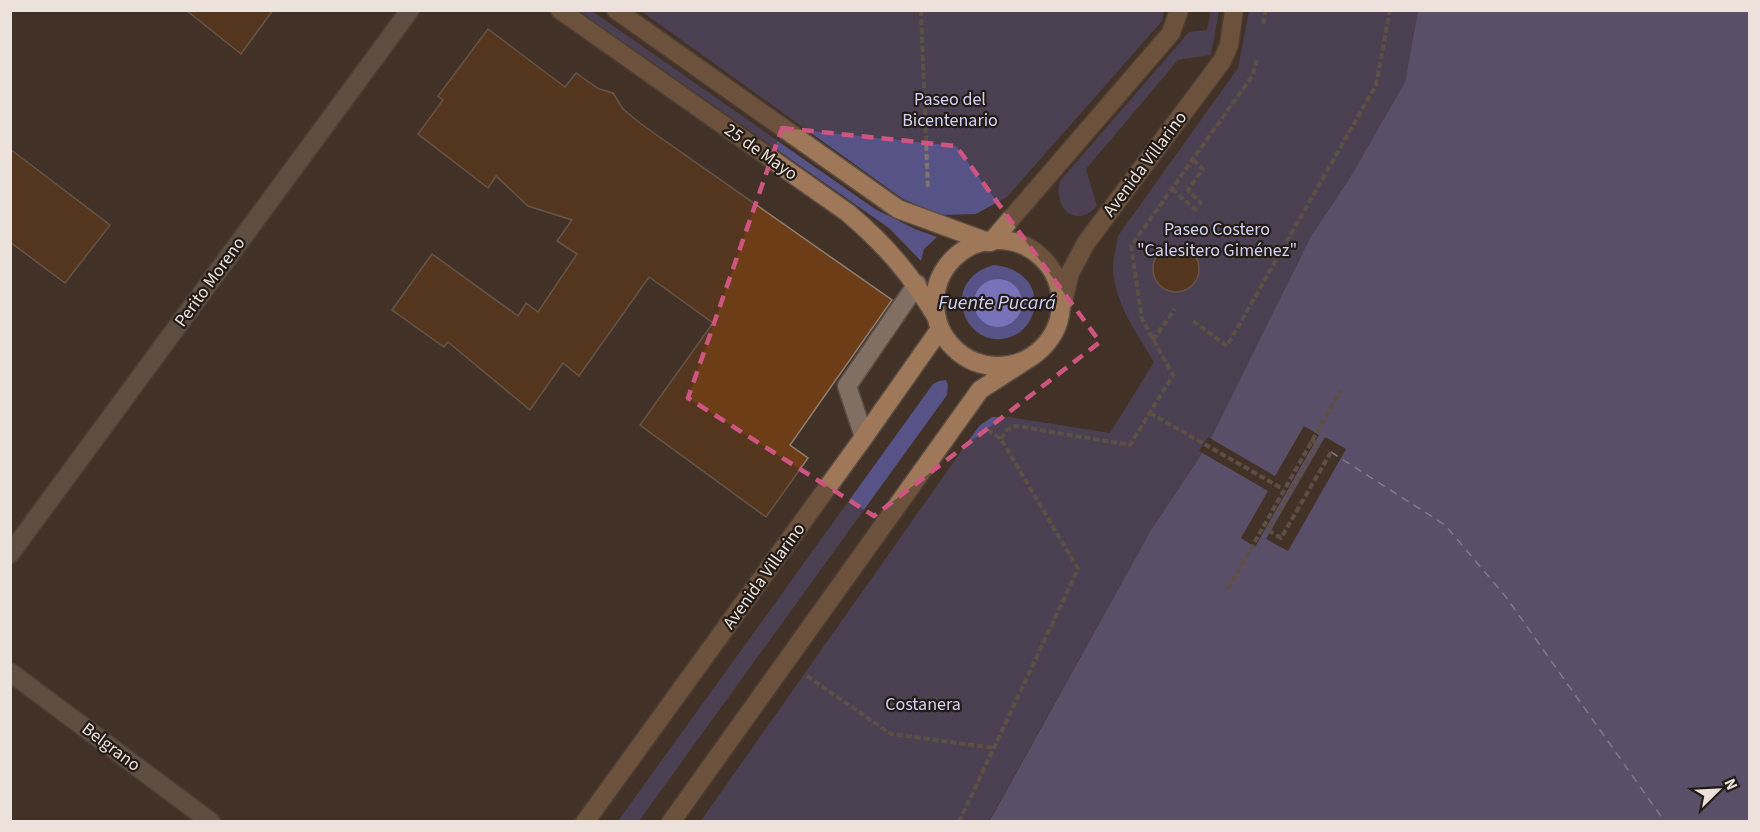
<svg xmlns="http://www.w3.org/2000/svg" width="1760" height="832" viewBox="0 0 1760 832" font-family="'Source Sans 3',sans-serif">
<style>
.green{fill:#575386;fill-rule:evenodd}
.water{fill:#7873b8}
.pier{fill:#413126}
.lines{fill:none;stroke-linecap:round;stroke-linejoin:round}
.ferry{stroke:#d2d1f8;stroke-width:1.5;stroke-dasharray:8 6;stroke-linecap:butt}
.building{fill:#6c3d17;stroke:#907e71;stroke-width:1.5}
.lane-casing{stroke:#5a4d43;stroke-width:21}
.street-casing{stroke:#5a4d43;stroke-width:21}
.secondary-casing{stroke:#5a4d43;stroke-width:21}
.path{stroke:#807369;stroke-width:4;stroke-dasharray:6 3;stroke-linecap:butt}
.lane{stroke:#816f63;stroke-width:18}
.street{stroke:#816f63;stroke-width:18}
.secondary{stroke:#9f785a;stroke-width:18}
.marked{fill:none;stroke:#cf5581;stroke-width:4.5;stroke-dasharray:12 8;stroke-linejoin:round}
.labels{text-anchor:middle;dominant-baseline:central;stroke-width:4.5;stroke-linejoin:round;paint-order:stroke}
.park-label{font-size:18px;fill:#d2d1f8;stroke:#221b16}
.street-label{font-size:18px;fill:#ece2db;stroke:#221b16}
.water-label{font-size:20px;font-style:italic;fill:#d2d1f8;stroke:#221b16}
</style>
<rect width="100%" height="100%" fill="#413126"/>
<path class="green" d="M579,11H592L875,209L915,229L937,237L924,249L921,261L889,228Z
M641,11H1164L1162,21L1007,197L976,214L941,215L903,199Z
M1211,11H1219L1211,55L1178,60L1086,169L1097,206C1075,230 1053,207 1060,181L1189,32L1207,30Z
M1249,11H1418L1405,82L1348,181L1311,236L1207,446L1151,530L989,821L700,822L979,426L992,417H1008L1110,433L1154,362C1136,332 1115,304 1113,269C1113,258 1116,247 1118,236L1238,68Z
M994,265C1019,267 1039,284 1034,310C1031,321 1025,330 1015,335C968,358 934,281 994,265ZM1018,291L1021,306L1019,313L985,323L976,311Z
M946,380L948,386L947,395L639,821H618L933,384L939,381Z"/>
<path class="water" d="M1418,11H1749V821L989,822L1151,530L1207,446L1311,236L1348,181L1405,82Z
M974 303a24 24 0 1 1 48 0a24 24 0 1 1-48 0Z"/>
<path class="pier" d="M1304,426L1319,435L1255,547L1241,538L1268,491L1199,451L1208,437L1275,476Z
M1325,437L1346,449L1288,551L1266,539Z"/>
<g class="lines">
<path class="ferry" d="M1331,452L1445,525L1506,597L1665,822"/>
</g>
<path class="building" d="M186,10H273L241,54Z
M488,29L565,87L576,73L599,89L613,93L623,109L641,124L892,300L790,445L808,458L766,517L640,425L713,323L649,277L579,376L563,363L530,410L448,342L444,347L392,310L432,254L518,316L526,303L538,312L577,254L557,241L572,220L528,206L496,176L488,188L418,134L443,100L438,96Z
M10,149L110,225L65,283L10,242Z
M1153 269a23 23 0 1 1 46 0a23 23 0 1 1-46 0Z"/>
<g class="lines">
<g class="lane-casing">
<path id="lane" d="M864,437L847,386L917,284"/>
</g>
<g class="street-casing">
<path id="street" d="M10,554L410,10
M10,672L211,822"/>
</g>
<g class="secondary-casing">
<path id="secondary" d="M560,10L848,213C886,245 912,276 937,318
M616,10L898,209L988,242
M935 303a63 63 0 1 1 126 0a63 63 0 1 1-126 0Z
M991,242L1171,33L1179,10
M1063,302L1070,273L1086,243L1222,61L1229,45L1234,10
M585,822L864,437L940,329
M671,822L980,390L1034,355"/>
</g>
<path class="path" d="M921,10L928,190
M1263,24L1266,10
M1193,160L1203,169L1188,190L1202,204
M1172,189L1197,211
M1193,321L1227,346L1376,85L1390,10
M1153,340L1175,309
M1150,413L1283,489
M1001,439L1007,430L1016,426L1130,445L1173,375L1142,319L1131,246L1253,75L1257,58
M1311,440L1318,444L1268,530L1281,538L1331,452
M1228,589L1341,390
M807,676L891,734L995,748
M959,822L1078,569L1001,439L985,428"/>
<use href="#lane" class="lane"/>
<use href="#street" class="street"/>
<use href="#secondary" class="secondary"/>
</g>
<path d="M0 0H1760V832H0ZM782,128L956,146L1100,342L874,516L688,398Z" fill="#413126" fill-opacity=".55" fill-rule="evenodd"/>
<path class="marked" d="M782,128L956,146L1100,342L874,516L688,398Z"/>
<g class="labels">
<g class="park-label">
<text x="950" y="99">Paseo del<tspan x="950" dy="21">Bicentenario</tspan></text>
<text x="1217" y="229">Paseo Costero<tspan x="1217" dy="21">"Calesitero Giménez"</tspan></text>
<text x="923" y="704">Costanera</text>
</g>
<g class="street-label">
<text transform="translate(761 152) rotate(35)">25 de Mayo</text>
<text transform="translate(1145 164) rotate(-53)">Avenida Villarino</text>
<text transform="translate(210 282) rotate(-54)">Perito Moreno</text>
<text transform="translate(764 576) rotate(-54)">Avenida Villarino</text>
<text transform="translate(111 747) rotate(37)">Belgrano</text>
</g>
<g class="water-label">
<text x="997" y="303">Fuente Pucará</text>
</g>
</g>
<rect width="1760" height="832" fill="none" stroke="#ece2db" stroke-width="24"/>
<g transform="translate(1718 790) rotate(66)" stroke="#221b16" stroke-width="4.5" paint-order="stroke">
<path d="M0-4.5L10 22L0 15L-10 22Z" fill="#ece2db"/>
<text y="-9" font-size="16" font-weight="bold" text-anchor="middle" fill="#ece2db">N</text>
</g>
</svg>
